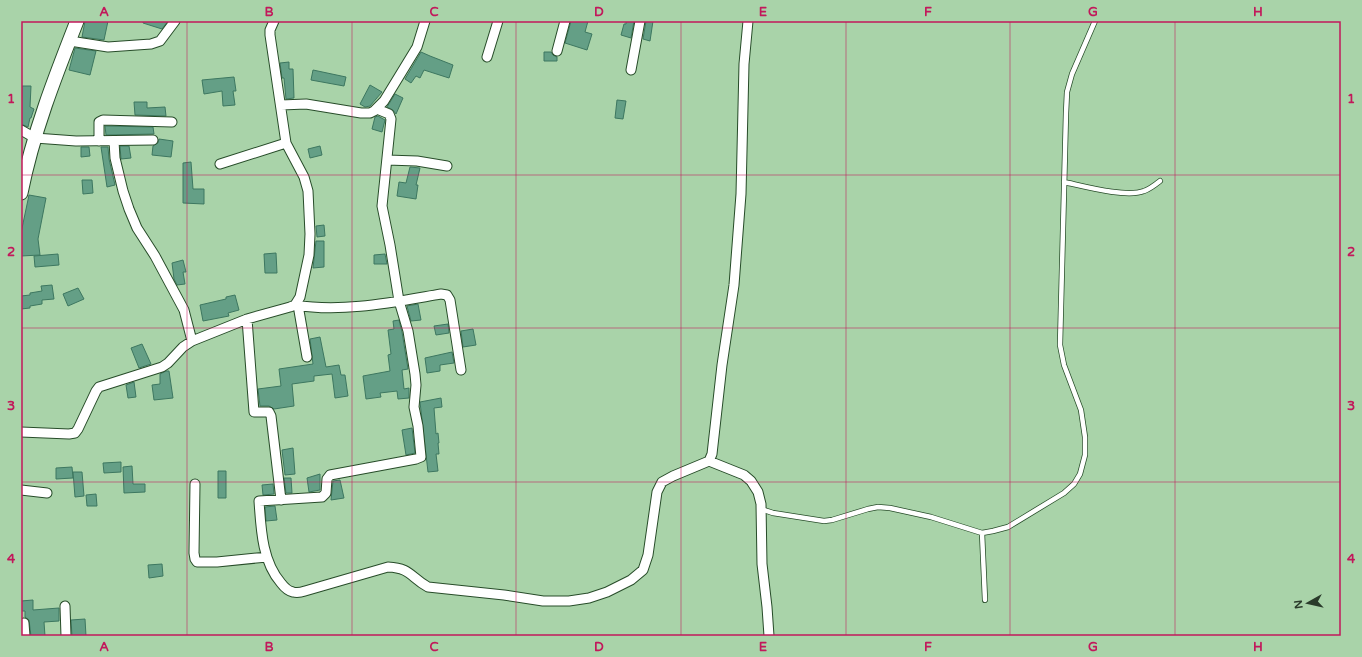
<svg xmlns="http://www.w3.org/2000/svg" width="1362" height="657" viewBox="0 0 1362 657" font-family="'Varela Round',sans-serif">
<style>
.building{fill:#649f86;stroke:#3d7760}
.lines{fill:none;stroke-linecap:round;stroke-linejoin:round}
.service-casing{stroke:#274c29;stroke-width:6}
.minor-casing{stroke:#274c29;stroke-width:11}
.secondary-casing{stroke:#274c29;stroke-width:15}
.service{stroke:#fff;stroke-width:4.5}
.minor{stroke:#fff;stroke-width:9}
.secondary{stroke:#fff;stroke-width:13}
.grid{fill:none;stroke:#c2185b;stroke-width:1;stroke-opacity:0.55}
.neatline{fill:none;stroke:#c2185b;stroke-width:1.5}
.grid-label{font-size:13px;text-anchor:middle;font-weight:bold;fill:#c2185b}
</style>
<rect width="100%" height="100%" fill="#a9d3a9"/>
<path class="building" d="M85,21H108L104,40L82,37Z
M143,21H168L162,29L143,23Z
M571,21H588L585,32L592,34L587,50L565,43Z
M626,21H634L631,38L621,35L624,24H626Z
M646,21H653L650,41L643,39Z
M75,48L96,51L90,75L69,70Z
M421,52L430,56L453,65L449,78L424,70L420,78L416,76L411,83L405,79Z
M544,52H551L553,55L557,57V61H544Z
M289,62V69H293L294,98L286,99L284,78H282L280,63Z
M313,70L346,77L344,86L311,80Z
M234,77L236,91H233L235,105L223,106L222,91L204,94L202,80Z
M370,85L382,92L370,106L365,107L360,104Z
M22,86H31L30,107L34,109L31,118H30L28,127L21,124Z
M395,94L403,98L396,114L393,110L387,107Z
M617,100L626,101L623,119L615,118Z
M134,102H147V108L165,107L166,116L135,115Z
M378,116L385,120L382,132L372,129L375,117Z
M105,126L153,127L154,134L106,135Z
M159,139L173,141L171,157L152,155L153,146L158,143Z
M120,146H129L131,158L121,159Z
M320,146L322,155L310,158L308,149Z
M81,147H89L90,156L81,157Z
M101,147H108L109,159L115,185L107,187Z
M191,162L193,189H204V204L183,203V163Z
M410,167L420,168L416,185H418L416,199L397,196L399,182L406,183Z
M82,180H92L93,193L83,194Z
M29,195L46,198L38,239L40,255L21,256V233Z
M324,225L325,236L317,237L316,226Z
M316,241H324V267L313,268Z
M276,253L277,273H265L264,254Z
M58,254L59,265L35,267L34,256Z
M385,254L387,264H374V255Z
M183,260L186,272H183L185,284L177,285L174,279L172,263Z
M52,285L54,299L42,300V304L30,306V308L21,309V296L30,295V293L42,291L41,286Z
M78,288L84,299L68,306L63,294Z
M235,295L239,310L228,313L229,316L203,321L200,305L226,299V297Z
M418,304L421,320L411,321L407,306Z
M399,320L402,332L408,369L402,370L404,389L409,388V398L398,399L397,391L380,393L381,397L366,399L363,376L390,371L388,355L391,354L388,330L394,329L393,321Z
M448,324L449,333L436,335L434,326Z
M473,329L476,345L463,347L461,331Z
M320,337L326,367L339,365L341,375H345L348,396L335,398L332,374L314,376V381L292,384L294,406L274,409L269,406H260L258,389L281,386L279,369L313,364L310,339Z
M142,344L151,364L139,368L131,348Z
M452,352L454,363L440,365V371L427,373L425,358Z
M166,371H169L173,398L154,400L152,385L160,384V374Z
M134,382L136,397L128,398L126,385Z
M441,398L442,407L434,408L436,434L438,433L439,443H438L439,454H436L438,471L428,472L420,402Z
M412,428L415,453L406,455L402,430Z
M293,448L295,474L285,475L282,450Z
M121,462V472L104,473L103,463Z
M132,466L133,484H145V492L124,493L123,467Z
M72,467L73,478L56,479V468Z
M218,471H226V498H218Z
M73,472H82L84,496L75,497Z
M320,474V490L309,492L307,478Z
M284,478H291L292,493H286Z
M340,480L344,498L331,500L333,481Z
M273,484L274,494L263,495L262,485Z
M96,494L97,506H87L86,495Z
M275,506L277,520L266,521L265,507Z
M162,564L163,576L149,578L148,565Z
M33,600V610L59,608V621L44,622L45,636H31L29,620L25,617V611H21V601Z
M85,619L86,636H72L71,620Z"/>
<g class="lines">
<g class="service-casing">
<path id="service" d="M1064,182C1083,186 1126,198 1144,191C1150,189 1155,185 1160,181
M761,509L773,513L824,521L832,520L868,509L878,507L890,508L931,517L982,533L993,531L1008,527L1064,493L1074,484L1080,474L1085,455V437L1081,410L1064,365L1060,345L1066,113L1067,92L1072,74L1095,21
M982,533L985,600"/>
</g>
<g class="minor-casing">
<path id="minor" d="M70,41L108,47L151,44L160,41L175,21
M557,51L565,21
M487,57L498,21
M631,70L640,21
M281,105L306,104L361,113H370L374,111L384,101L417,47L425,21
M377,109L389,114L391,119L382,206L390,245L399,301L408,331L415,374L416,385L414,407L418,426L421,457L416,459L330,475L327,479L326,493L322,497L259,501C261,529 262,561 281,583C284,587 288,591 293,592C297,593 302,592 305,591L388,567C411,568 410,577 428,587L504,595L543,601H569L589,598L607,592L631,580L643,570L648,555L657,492L662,482L673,476L709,461L712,454L722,365L734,285L741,194L744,64L748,21
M21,130L35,138L76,141L153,140
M99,141V122L103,120L172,122
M114,141L115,158L123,191L129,209L137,228L155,256L184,310L192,341
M387,160L417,161L447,166
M220,164L286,143
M295,305C343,313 394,302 441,294L447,295L450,300L461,370
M298,305L307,357
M247,319L254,412H269L271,416L281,500
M21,432L69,434L75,433L78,429L96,391L99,387L162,367L168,363L183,347L192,341L247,319L290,307L295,305L300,297L309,255L310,234L308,191L304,177L286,143L270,35V30L274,21
M709,461L744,475L751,481L758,492L761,504L762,564L767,607L769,636
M195,484L194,553L195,559L197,562H217L267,557
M21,490L47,493
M65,606L66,636
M24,623L25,636"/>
</g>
<g class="secondary-casing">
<path id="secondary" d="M21,193C33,133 55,77 77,21"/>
</g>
<use href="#service" class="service"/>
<use href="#minor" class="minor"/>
<use href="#secondary" class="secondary"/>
</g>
<path class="grid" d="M187,21V636M352,21V636M516,21V636M681,21V636M846,21V636M1010,21V636M1175,21V636M21,175H1341M21,328H1341M21,482H1341"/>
<rect width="1362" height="657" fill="none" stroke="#a9d3a9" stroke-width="44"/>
<g transform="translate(1308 603) rotate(262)" stroke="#a9d3a9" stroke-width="3" paint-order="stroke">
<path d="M0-3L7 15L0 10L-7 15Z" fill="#2a3b2b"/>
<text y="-6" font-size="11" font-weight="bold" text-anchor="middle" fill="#2a3b2b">N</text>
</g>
<rect x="22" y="22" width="1318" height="613" class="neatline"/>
<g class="grid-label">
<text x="104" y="16">A</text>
<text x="269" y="16">B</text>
<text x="434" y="16">C</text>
<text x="599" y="16">D</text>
<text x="763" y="16">E</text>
<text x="928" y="16">F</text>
<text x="1093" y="16">G</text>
<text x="1258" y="16">H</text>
<text x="11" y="103">1</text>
<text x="1351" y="103">1</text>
<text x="11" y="256">2</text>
<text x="1351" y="256">2</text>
<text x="11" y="410">3</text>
<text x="1351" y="410">3</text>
<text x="11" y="563">4</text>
<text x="1351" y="563">4</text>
<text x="104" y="651">A</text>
<text x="269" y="651">B</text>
<text x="434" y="651">C</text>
<text x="599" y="651">D</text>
<text x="763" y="651">E</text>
<text x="928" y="651">F</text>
<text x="1093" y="651">G</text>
<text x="1258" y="651">H</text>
</g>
</svg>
